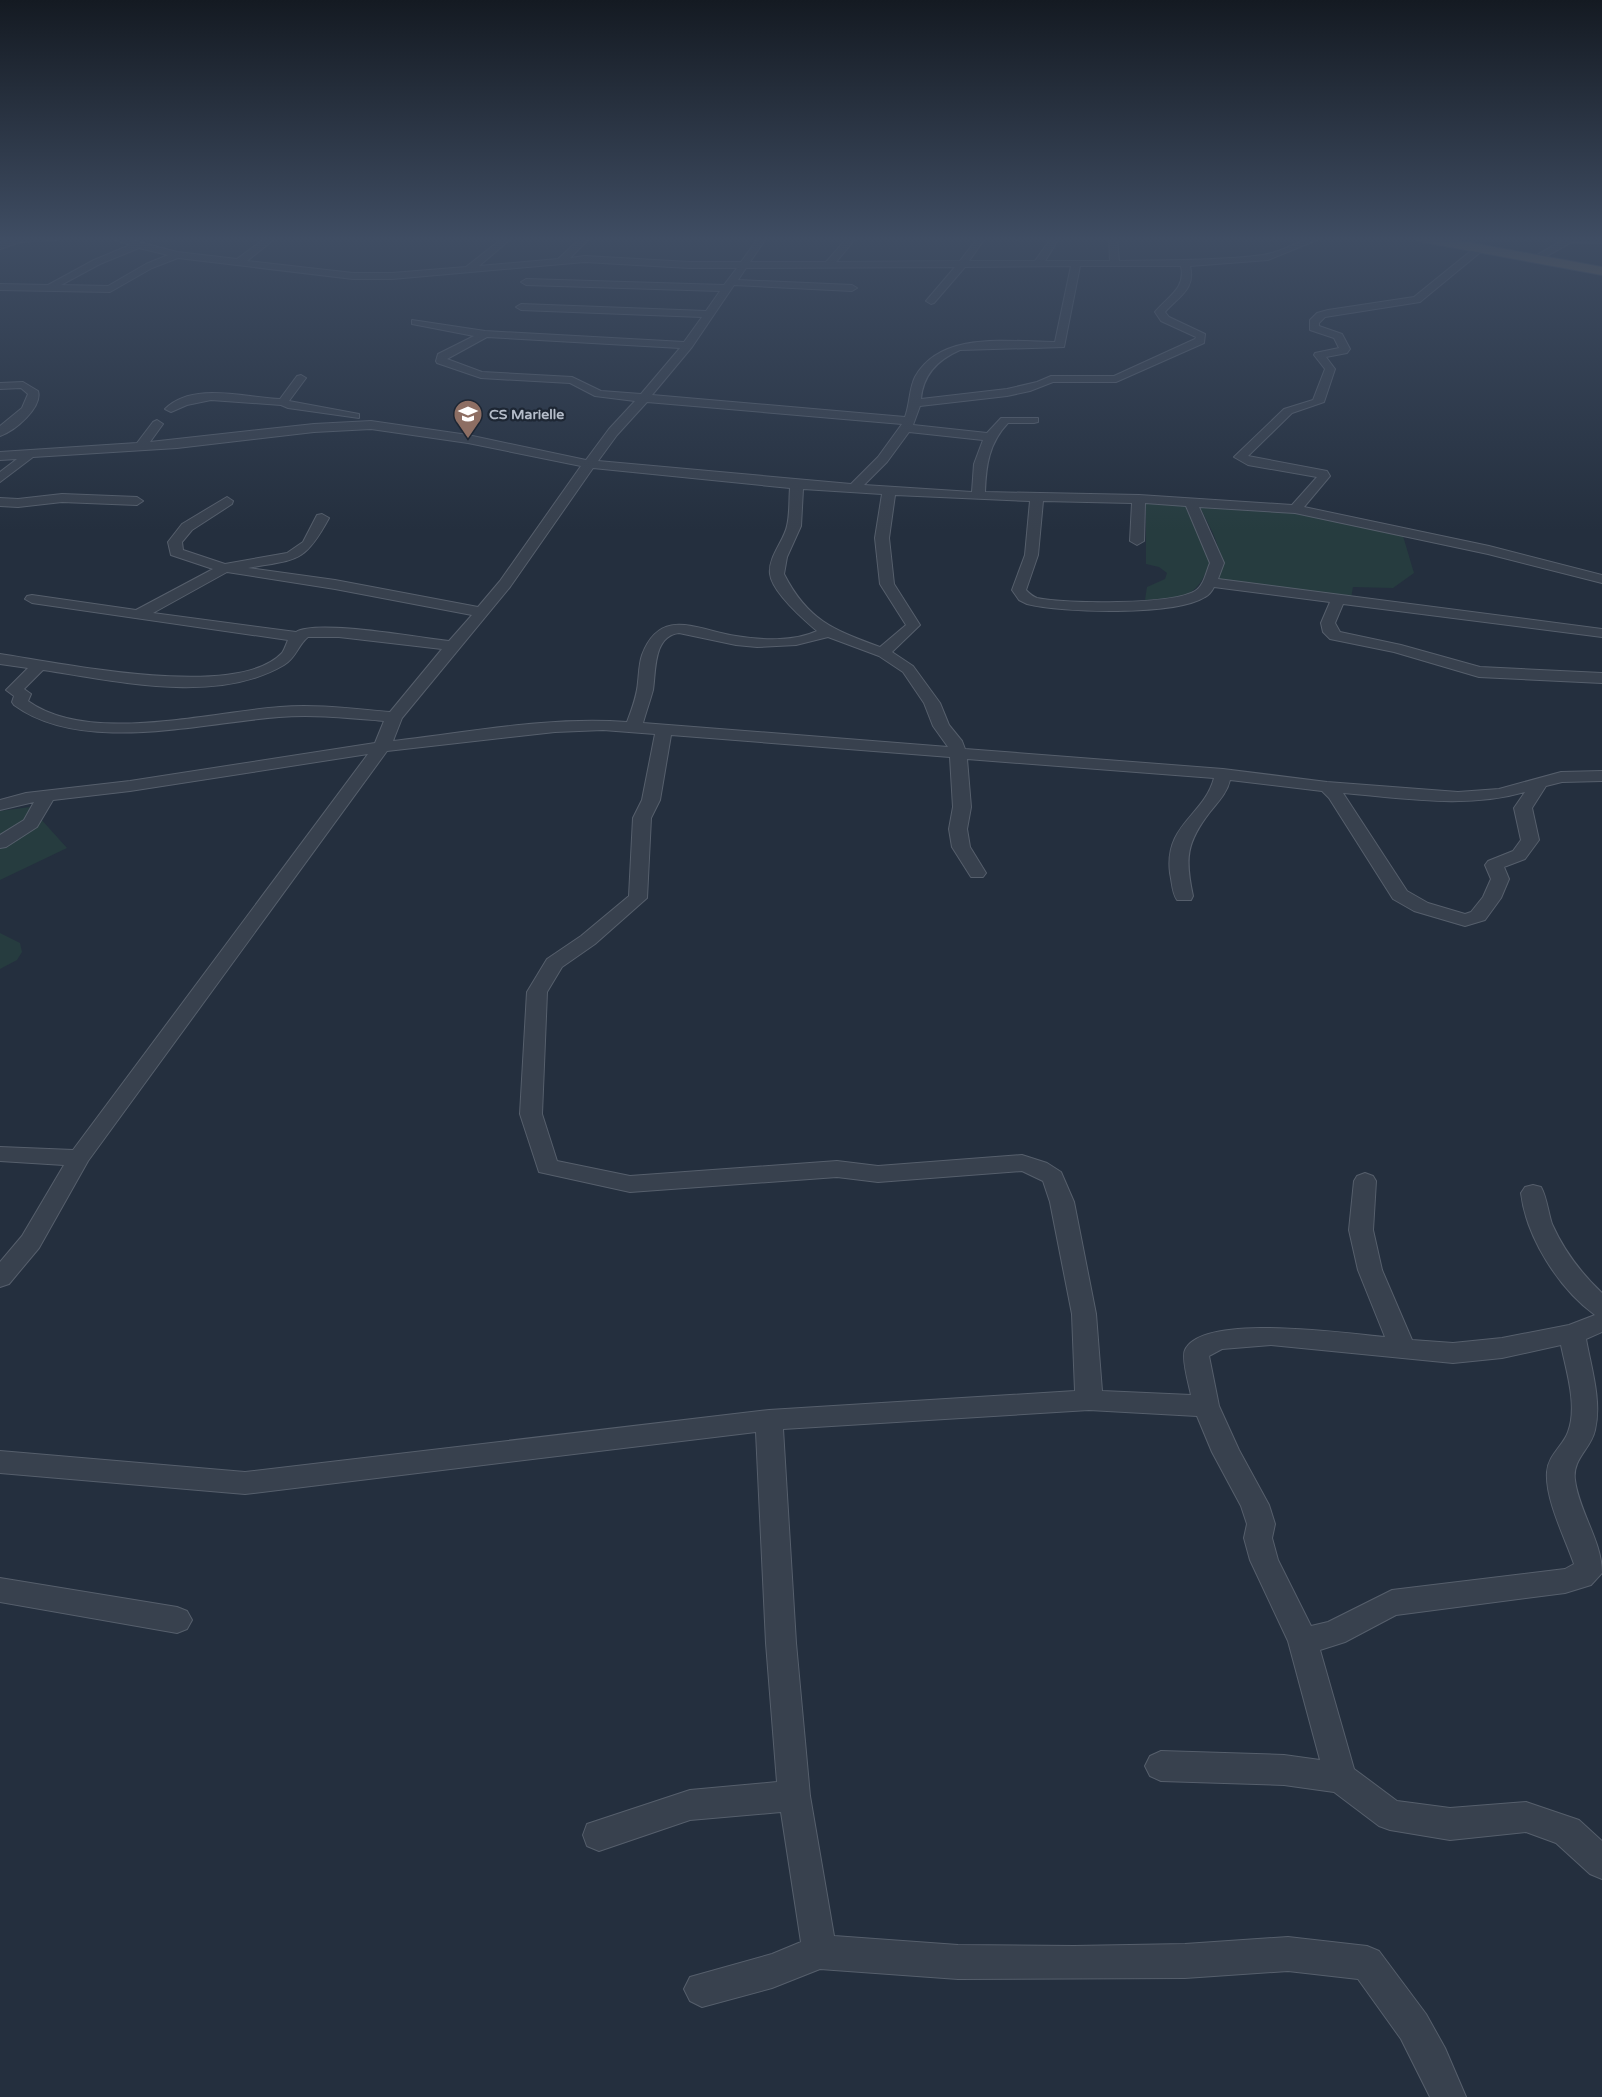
<svg xmlns="http://www.w3.org/2000/svg" width="1602" height="2097" viewBox="0 0 1602 2097" font-family="'Varela Round',sans-serif">
<style>
.green{fill:#263c3f}
.lines{fill:none;stroke-linecap:round;stroke-linejoin:round}
.street-casing{stroke:#565f6c;stroke-width:2}
.highway-casing{stroke:#434c59;stroke-width:2}
.street{fill:#38414e;fill-rule:evenodd}
.highway{fill:#746855;fill-rule:evenodd}
.labels{text-anchor:middle;dominant-baseline:central;stroke-width:4.5;stroke-linejoin:round;paint-order:stroke}
.far-poi-label{font-size:14px;font-weight:bold;fill:#b4bcc9;stroke:#1d2633;text-anchor:start}
</style>
<rect width="100%" height="100%" fill="#242f3e"/>
<path class="green" d="M1146,502L1185,505L1210,562C1196,601 1183,597 1145,600L1147,587L1165,579L1167,573L1159,567L1146,564Z
M1199,505L1293,512L1403,536L1414,573L1393,588L1353,587L1351,598L1216,580C1230,557 1209,527 1199,505Z
M30,807L67,848L0,880V811Z
M0,933L20,943L22,952L17,960L0,969Z"/>
<g class="lines">
<g class="street-casing">
<path id="street" d="M16,237H61L57,240L20,242L0,249V243Z
M106,237H120L177,252L237,259L267,237H277L247,261L353,273H392L466,267L504,237H513L479,266L558,259L582,237H591L570,258L585,256L689,262H741L759,237H767L750,262H826L848,237H857L836,262L960,261L978,237H986L969,261H1035L1052,237H1060L1045,261H1110L1109,237H1117L1119,261C1167,260 1215,261 1263,255C1284,252 1302,237 1324,237L1268,260L1190,266C1196,289 1179,296 1165,312L1169,317L1205,334L1204,343L1116,382H1053L1030,391L1007,396L920,406L913,425L987,433L1001,418H1038V422L1034,423H1008C989,443 986,465 985,492L1139,495L1292,505L1317,477L1248,465L1234,457L1284,409L1313,400L1325,369L1314,355L1315,353L1339,348L1334,338L1310,330V320L1317,313L1328,310L1414,297L1477,246H1483V250L1420,302L1325,317L1319,323V326L1342,334L1350,349L1347,353L1326,357L1335,369L1324,402L1292,413L1248,456L1327,471L1330,476L1304,507L1489,546L1602,575V583L1488,554L1295,513L1199,507L1224,563L1218,579L1602,629V637L1343,604L1335,623L1340,632L1401,645L1480,667L1602,673V683L1479,677L1394,652L1330,639L1323,632L1321,623L1330,602L1214,587C1212,591 1209,595 1205,597C1176,616 1061,613 1027,604L1019,600L1012,590L1025,555L1030,501L895,495L889,538L894,584L920,625L892,652L913,666L940,703L949,725L962,741L965,749L1223,769L1327,782L1458,792L1499,789L1561,772L1602,771V781L1562,782L1546,786L1532,808L1539,840L1525,859L1504,867L1509,879L1501,898L1485,920L1465,926L1414,911L1393,899L1329,798L1322,791L1230,780C1227,793 1218,802 1210,812C1186,843 1185,859 1193,896L1191,900H1177C1172,893 1172,882 1170,873C1164,824 1204,816 1214,778L967,759L971,807L967,829L970,847L986,873L983,877H971L952,847L949,829L953,807L950,757L671,735L660,800L651,818L647,898L595,944L562,967L547,992L542,1114L557,1161L630,1176L837,1161L878,1166L1022,1155L1047,1163L1061,1172L1074,1202L1096,1314L1102,1391L1191,1395C1189,1385 1181,1358 1185,1350C1202,1312 1349,1334 1385,1337L1358,1270L1349,1230L1354,1181L1357,1176L1365,1173L1373,1176L1376,1181L1373,1230L1382,1270L1412,1340L1453,1343L1502,1338L1569,1325L1595,1315C1559,1289 1526,1237 1521,1193L1525,1187L1533,1185L1541,1187C1547,1198 1548,1212 1552,1224C1564,1251 1581,1273 1602,1293V1332L1586,1339C1591,1367 1602,1401 1595,1430C1591,1449 1572,1459 1575,1480C1579,1512 1602,1541 1602,1573L1591,1585L1565,1593L1396,1615L1345,1642L1320,1650L1354,1769L1397,1801L1450,1808L1526,1802L1579,1820L1602,1841V1879L1590,1874L1556,1843L1526,1832L1450,1840L1390,1830L1379,1826L1334,1792L1284,1785L1161,1781L1150,1776L1145,1766L1150,1756L1161,1751L1284,1755L1320,1760L1288,1641L1250,1560L1244,1538L1247,1524L1241,1506L1212,1452L1197,1416L1089,1410L783,1429L796,1643L810,1796L834,1936L958,1945L1074,1946L1185,1944L1288,1937L1367,1946L1379,1951L1426,2014L1445,2048L1466,2097H1430L1401,2039L1358,1979L1288,1971L1185,1978L958,1979L820,1969L772,1988L702,2007L690,2001L684,1989L690,1977L772,1954L801,1942L781,1812L690,1820L599,1851L587,1846L583,1835L587,1824L690,1790L777,1782L766,1643L756,1432L245,1494L0,1473V1451L245,1472L769,1410L1075,1391L1072,1314L1050,1202L1043,1181L1022,1171L878,1182L837,1177L630,1192L539,1172L520,1114L527,992L547,959L581,936L629,896L633,818L642,800L655,734L603,730L555,732L387,751L88,1161L39,1248L9,1284L0,1287V1262L22,1236L64,1165L0,1161V1147L73,1150L368,754L130,791L53,800L37,827L6,847L0,848V835L24,820L34,802L0,810V800L26,793L130,781L375,743L384,721C349,718 314,714 279,717C202,723 82,755 14,705L12,702L14,696L6,690L28,668L0,664V654C61,663 237,701 282,653C285,649 286,644 288,640L32,603L25,599L27,596L32,595L136,610L213,569L171,555L168,542L182,524L227,497L233,501L232,504L192,530L182,542L183,550L225,564L287,553L303,542L317,515L322,514L329,518C304,564 297,559 248,568L335,580L478,607L500,581L581,466L468,443L371,429L314,432L177,448L33,457L0,482V472L17,459L0,460V452L137,443L153,422L157,420L163,424L150,442L314,424L371,421L468,435L586,460L609,429L635,401L595,396L570,383L481,378L437,363L436,361L438,354L474,336L412,324V320L485,331L684,342L702,317L521,310L516,307L521,304L706,311L720,291L526,285L521,282L526,279L724,285L737,268H689L585,262L392,279H353L178,258L152,268L110,292L0,290V284L48,285L94,260L130,245ZM139,248L168,255L146,264L108,286L61,285L100,264ZM1071,266L1055,342C1010,342 941,330 915,377C909,389 910,404 905,417L652,395L692,347L734,285L852,291L857,288L852,285L738,280L746,268L955,267L926,301L931,304L934,303L965,267ZM1080,266H1181C1186,289 1168,296 1155,312L1161,321L1196,337L1195,339L1114,376H1051L1037,382L1007,389L921,399C923,375 937,360 960,350L1064,347ZM487,337L680,348L641,394L601,391L572,377L482,372L447,359ZM647,402L902,424L878,457L851,484L598,461L617,435ZM909,432L983,440L974,464L972,492L864,485L887,462ZM593,468L790,488C789,500 790,514 787,526C784,541 768,557 770,574C772,592 804,620 817,631C794,642 760,640 736,636C699,631 661,605 642,655C639,664 639,674 638,682C637,696 632,709 627,722C550,716 470,732 393,741L402,718L510,587ZM803,489L882,494L875,538L880,584L906,625L880,647C834,630 808,621 784,574L787,557L801,526ZM1043,501L1132,503L1130,541L1137,545L1144,541L1145,503L1186,506L1210,563C1206,572 1204,586 1195,591C1172,605 1065,604 1037,598C1032,596 1030,594 1026,590L1038,555ZM227,572L335,589L472,615L449,641C420,638 317,619 296,632L153,613ZM679,633L736,645L757,647L796,645L828,637L879,656L903,672L924,703L933,726L948,747L643,723C646,712 650,701 653,690C656,671 653,636 679,633ZM308,637H339L442,649L390,712C353,709 317,704 280,707C210,712 89,745 28,701L31,694L24,689L43,670C117,681 216,705 284,665C296,658 298,645 308,637ZM1525,792L1514,808L1521,840L1513,851L1488,861L1485,865L1491,879L1483,897L1471,912L1465,914L1428,903L1407,891L1343,793C1404,798 1466,809 1525,792ZM1271,1345L1453,1363L1502,1358L1561,1345C1566,1370 1578,1406 1568,1432C1563,1446 1548,1455 1547,1472C1545,1499 1565,1538 1574,1564L1565,1569L1392,1590L1328,1622L1311,1626L1278,1560L1272,1538L1275,1524L1269,1505L1239,1450L1219,1406L1209,1356L1222,1349Z
M1568,237H1602V243L1572,242L1538,261L1530,259Z
M301,375L306,378L289,401L359,414V418L288,408L281,405L211,400L187,405L171,412L165,409C193,381 246,398 280,399L297,376Z
M23,382L38,391C43,407 15,431 0,436V426L22,408L28,394L21,388L0,389V383Z
M62,494L137,497L143,501L137,505L62,502L18,507L0,506V498L18,499Z
M0,1578L177,1607L187,1611L192,1620L187,1629L177,1633L0,1602Z"/>
</g>
<g class="highway-casing">
<path id="highway" d="M1410,237H1440L1602,267V275L1417,241Z"/>
</g>
<use href="#street" class="street"/>
<use href="#highway" class="highway"/>
</g>
<linearGradient id="sky" x2="0" y2="1"><stop stop-color="#141a22"/><stop offset="0.45" stop-color="#3f4d63"/><stop offset="1" stop-color="#3f4d63" stop-opacity="0"/></linearGradient>
<rect width="1602" height="531" fill="url(#sky)"/>
<defs>
<g id="school-pin" transform="scale(1.5)"><path d="M0 17L-7.5 6A9.5 9.5 0 1 1 7.5 6Z" fill="#8d6e63" stroke="#1d2633"/><path d="M0-5L7-2L0 1L-7-2ZM-4 1L0 2.5L4 1V4Q0 6-4 4Z" fill="#fff"/></g>
</defs>
<g fill-rule="evenodd">
<use href="#school-pin" x="468" y="414"/>
</g>
<g class="labels">
<g class="far-poi-label">
<text x="489" y="414">CS Marielle</text>
</g>
</g>
</svg>
